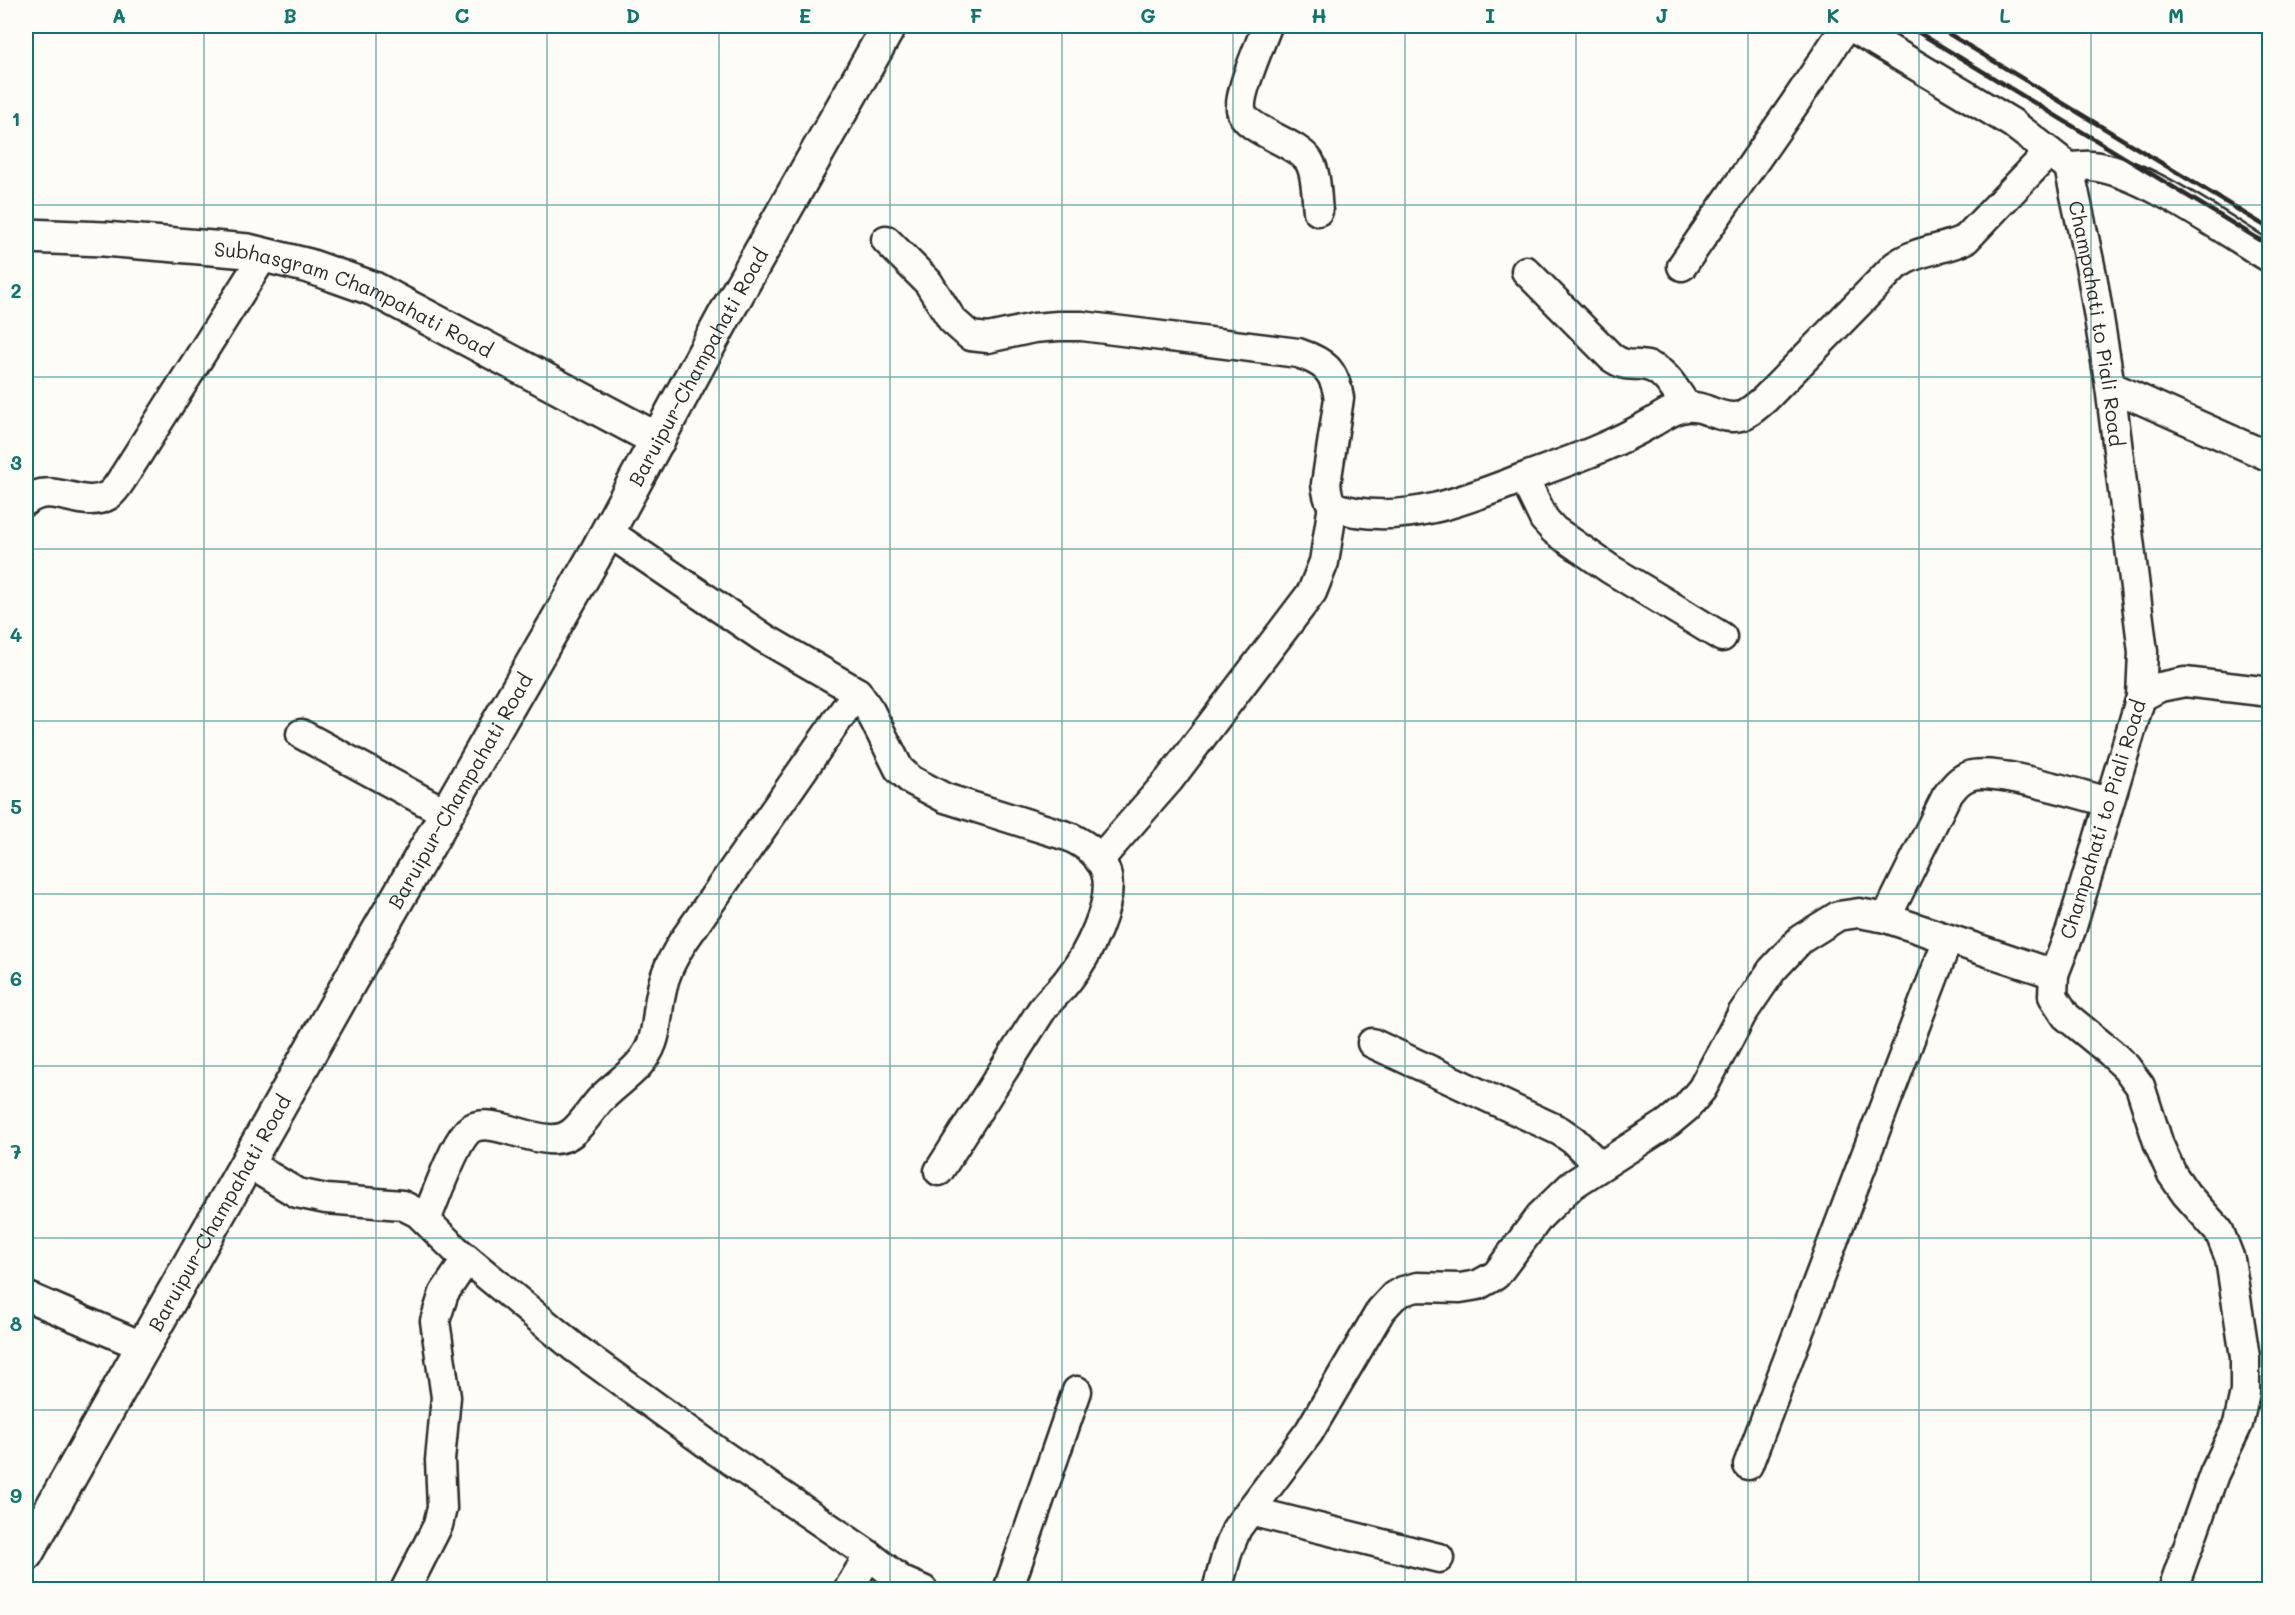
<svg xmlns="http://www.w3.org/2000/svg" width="2295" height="1615" viewBox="0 0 2295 1615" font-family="Mali,sans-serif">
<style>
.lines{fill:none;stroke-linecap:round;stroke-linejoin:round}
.minor-casing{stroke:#2b2b2b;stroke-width:33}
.major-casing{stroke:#2b2b2b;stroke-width:38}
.minor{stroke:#fdfcf7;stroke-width:28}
.major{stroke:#fdfcf7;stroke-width:33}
.rail{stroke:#2b2b2b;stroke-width:4.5}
.grid{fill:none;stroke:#0f766e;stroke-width:1.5;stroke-opacity:0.55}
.labels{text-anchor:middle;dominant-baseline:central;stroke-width:5;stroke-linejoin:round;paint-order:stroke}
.street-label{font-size:20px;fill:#2b2b2b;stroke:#fdfcf7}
.neatline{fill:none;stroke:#0f766e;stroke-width:2}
.grid-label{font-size:20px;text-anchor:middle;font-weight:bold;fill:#0f766e}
</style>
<rect width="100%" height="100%" fill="#fdfcf7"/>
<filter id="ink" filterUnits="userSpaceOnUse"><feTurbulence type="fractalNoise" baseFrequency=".0167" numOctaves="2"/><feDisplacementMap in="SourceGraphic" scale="12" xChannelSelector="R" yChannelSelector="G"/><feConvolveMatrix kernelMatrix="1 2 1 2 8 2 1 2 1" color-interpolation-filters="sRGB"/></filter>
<g filter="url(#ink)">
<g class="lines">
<g class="minor-casing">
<g id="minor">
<path d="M1267,26C1260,45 1239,91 1241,109C1244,131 1296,141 1309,161C1317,174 1316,195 1318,211"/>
<path id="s1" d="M1850,26L2012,123L2069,167L2092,275L2110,386L2143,652L2141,697L2071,930L2054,974L2053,996L2066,1016L2110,1052L2126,1067L2140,1086L2159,1145L2172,1174L2186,1194L2219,1231L2230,1259L2245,1357V1392L2238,1424L2214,1474L2176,1580V1590"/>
<path d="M2069,167C2077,167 2085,165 2092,166C2142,171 2225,231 2270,258"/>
<path d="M886,240L928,282L952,320L970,336L988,338L1034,328L1058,326H1082L1298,353C1325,362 1334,370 1339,398L1326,484C1327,491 1328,500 1333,505C1339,510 1348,510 1355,512C1416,522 1472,497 1528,476C1572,460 1612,446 1653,422C1663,416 1675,408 1686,407C1694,406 1702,408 1709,411C1737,422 1743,418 1765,399L1895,266C1918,249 1941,251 1966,239L2049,152"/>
<path d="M1682,266L1795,103L1846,26"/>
<path d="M1526,271L1611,357C1626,368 1632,363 1647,366C1666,370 1676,392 1687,407"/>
<path d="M2110,386L2270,457"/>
<path d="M1524,478L1544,519L1554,530L1610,569L1722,637"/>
<path d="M26,501C53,479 82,512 109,495C115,491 120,482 124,476L264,255"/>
<path d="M608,532L764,638L857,692L870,711L899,769L911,780L945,798L1070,837C1086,845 1100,854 1106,872C1115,903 1087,956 1068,980C1060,991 1049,999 1041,1011L939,1171"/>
<path d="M2141,697L2160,687L2185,682L2270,692"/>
<path d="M301,734L446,813"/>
<path d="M1099,860L1169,780L1312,592L1324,562L1333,505"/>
<path d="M1886,918L1946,797C1953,788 1958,780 1969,776C1993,767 2081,795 2109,802"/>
<path d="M1372,1043L1560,1131L1573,1140L1599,1165"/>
<path d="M247,1163L297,1193L326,1199L402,1205L418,1213L456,1250L575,1348L717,1451L869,1555L902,1581L923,1590"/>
<path d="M426,1220C435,1199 452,1149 466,1133C489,1107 546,1158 574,1131C584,1122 591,1110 600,1100C618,1081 643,1068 652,1043C658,1028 657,1010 661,994C664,974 672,960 682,943L857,692"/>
<path d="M26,1296L142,1346"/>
<path d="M1748,1465L1948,939"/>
<path d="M1250,1511L1439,1558"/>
<path d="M405,1590L438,1525L442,1508L440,1460L446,1397L435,1321L444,1293L467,1259"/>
<path d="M848,1590L869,1555"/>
<path d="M1008,1590L1077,1391"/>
<path d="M1217,1590L1228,1550L1237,1528L1309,1432L1381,1310L1394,1296L1403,1291L1417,1287L1460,1288L1478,1285L1496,1275L1540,1216L1572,1185L1668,1123L1686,1108L1702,1089L1742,1014L1772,970L1801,939L1838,916L1859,913L1886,918L2054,974"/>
</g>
</g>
<g class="major-casing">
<g id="major">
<path id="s2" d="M26,236L104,239L248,251L309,266L374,289L658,440"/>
<path id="s3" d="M26,1554L350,981L594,557L725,315L889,26"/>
</g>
</g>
<use href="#minor" class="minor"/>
<use href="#major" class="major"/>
<path class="rail" d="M1908,26L2270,246
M1936,26L2270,229"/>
</g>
</g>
<path class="grid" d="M204,26V1590M376,26V1590M547,26V1590M719,26V1590M890,26V1590M1062,26V1590M1233,26V1590M1405,26V1590M1576,26V1590M1748,26V1590M1919,26V1590M2091,26V1590M26,205H2270M26,377H2270M26,549H2270M26,721H2270M26,894H2270M26,1066H2270M26,1238H2270M26,1410H2270"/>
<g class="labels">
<g class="street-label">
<text stroke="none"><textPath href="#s2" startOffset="338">Subhasgram Champahati Road</textPath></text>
<text stroke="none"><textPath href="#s1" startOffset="420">Champahati to Piali Road</textPath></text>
<text stroke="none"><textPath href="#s3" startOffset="1364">Baruipur-Champahati Road</textPath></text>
<text stroke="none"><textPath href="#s3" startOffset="878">Baruipur-Champahati Road</textPath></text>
<text transform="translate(2102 819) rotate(-73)">Champahati to Piali Road</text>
<text stroke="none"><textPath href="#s3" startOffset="392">Baruipur-Champahati Road</textPath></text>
</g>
</g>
<rect width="2295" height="1615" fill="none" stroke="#fdfcf7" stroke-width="66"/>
<rect x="33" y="33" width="2229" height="1549" class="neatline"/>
<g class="grid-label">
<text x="119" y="23">A</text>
<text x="290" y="23">B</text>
<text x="462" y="23">C</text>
<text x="633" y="23">D</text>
<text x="805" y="23">E</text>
<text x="976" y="23">F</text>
<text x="1148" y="23">G</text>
<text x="1319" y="23">H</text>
<text x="1490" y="23">I</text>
<text x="1662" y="23">J</text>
<text x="1833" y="23">K</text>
<text x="2005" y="23">L</text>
<text x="2176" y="23">M</text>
<text x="16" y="126">1</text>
<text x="16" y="298">2</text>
<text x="16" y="470">3</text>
<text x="16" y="642">4</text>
<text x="16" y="814">5</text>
<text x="16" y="986">6</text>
<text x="16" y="1159">7</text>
<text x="16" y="1331">8</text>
<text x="16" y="1503">9</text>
</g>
</svg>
